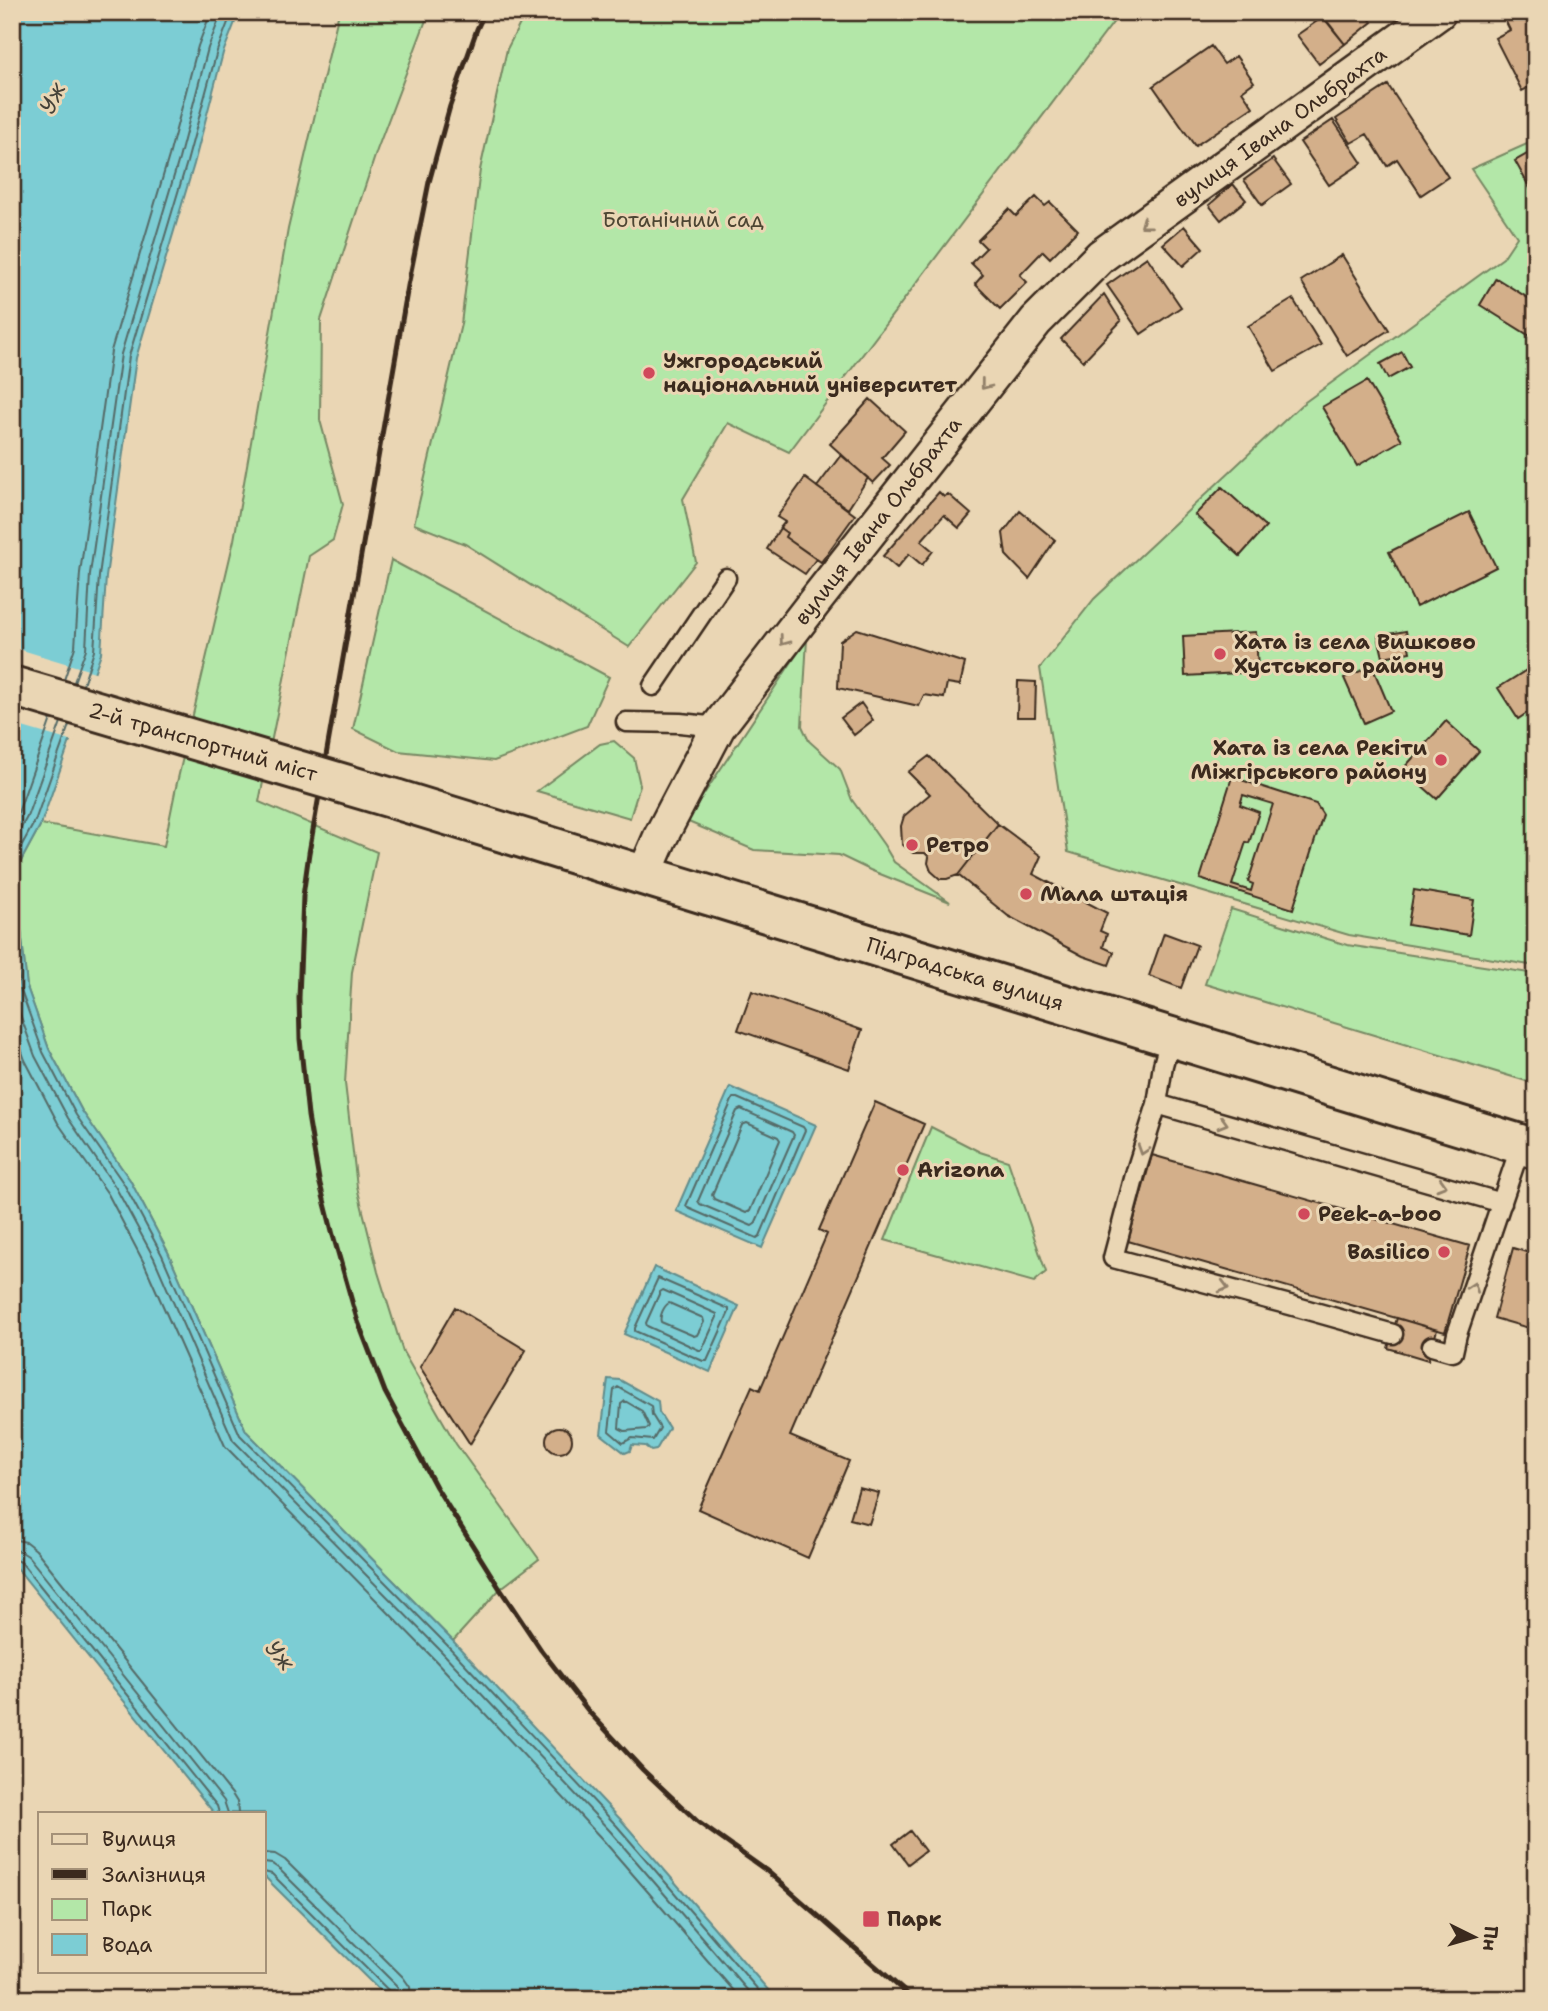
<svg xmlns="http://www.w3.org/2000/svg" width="1548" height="2011" viewBox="0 0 1548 2011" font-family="'Shantell Sans',sans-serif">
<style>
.green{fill:#b3e7a8;stroke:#778863;stroke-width:2}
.water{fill:#7ccdd4;stroke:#628c8b;stroke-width:2}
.pier{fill:#ead6b4}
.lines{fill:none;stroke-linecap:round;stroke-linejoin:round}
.shore{stroke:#556b67;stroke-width:2}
.building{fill:#d3af8a;stroke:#3b2a1e;stroke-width:2;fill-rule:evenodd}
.service-casing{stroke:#3b2a1e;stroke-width:23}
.minor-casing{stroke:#3b2a1e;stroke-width:38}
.secondary-casing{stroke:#3b2a1e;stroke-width:44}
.service{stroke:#ead6b4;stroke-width:18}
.minor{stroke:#ead6b4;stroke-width:33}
.secondary{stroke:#ead6b4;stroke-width:38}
.rail{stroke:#3b2a1e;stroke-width:5}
.secondary-bridge-casing{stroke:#3b2a1e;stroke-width:44;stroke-linecap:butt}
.secondary-bridge{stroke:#ead6b4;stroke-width:38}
.oneway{stroke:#928069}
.poi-dot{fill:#d1495b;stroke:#ead6b4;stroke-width:2.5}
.labels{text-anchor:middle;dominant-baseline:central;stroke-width:6;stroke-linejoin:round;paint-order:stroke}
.street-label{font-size:21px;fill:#3b2a1e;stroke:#ead6b4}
.park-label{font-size:21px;fill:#4d4633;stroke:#ead6b4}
.poi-label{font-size:21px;font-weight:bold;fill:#3b2a1e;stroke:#ead6b4;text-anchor:start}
.water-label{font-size:23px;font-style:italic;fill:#454239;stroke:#ead6b4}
</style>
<rect width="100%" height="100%" fill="#ead6b4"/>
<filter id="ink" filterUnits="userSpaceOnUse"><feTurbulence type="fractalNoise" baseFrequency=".0143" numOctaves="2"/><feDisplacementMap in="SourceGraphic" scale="14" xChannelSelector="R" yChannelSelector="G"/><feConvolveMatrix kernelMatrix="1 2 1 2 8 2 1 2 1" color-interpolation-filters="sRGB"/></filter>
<g filter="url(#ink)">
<path class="green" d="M339,12H429L377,150L321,320L320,420L343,504L333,540L309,556L259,802L377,852L352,972L345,1083L357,1187L378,1272L403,1352L456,1444L539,1559L500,1589L453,1641L246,1431L168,1252L130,1180L82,1111L49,1049L27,987L15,872L41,824L164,846L176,787L234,540L288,229Z
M526,12H1121L789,452L728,423L683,499L696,562L629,647L465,544L414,524L461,324L480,170L507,49Z
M1536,140V966L1349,935L1068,852L1040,668L1094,599L1301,405L1503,258L1517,237L1471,169Z
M391,560L609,677L587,726L494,761L398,751L353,729Z
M807,639L802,726L809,741L840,769L852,800L884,845L894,862L950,902L870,870L839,855L754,850L686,821Z
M614,741L634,758L640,785L630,818L537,791L600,744Z
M1231,909L1347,945L1536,974V1084L1205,984Z
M931,1127L980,1152L1008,1161L1046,1272L1034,1282L885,1240Z"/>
<path class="water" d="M12,12H239L223,53L194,164L136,358L106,577L101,653L41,824L15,872L27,987L49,1049L82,1111L130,1180L168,1252L246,1431L453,1641L622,1821L776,1999H388L264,1876V1813H214L12,1562Z
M730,1087L816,1125L762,1248L676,1211Z
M654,1267L739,1306L710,1372L624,1334Z
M608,1379L620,1380L658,1401L659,1412L669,1428L656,1450L651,1451L645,1446L632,1445L630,1451L625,1453L601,1434Z"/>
<path class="pier" d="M12,647L98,673L74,742L12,724Z"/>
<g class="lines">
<path class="shore" d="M64,680L75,647L80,573L111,351L169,156L198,46L211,12
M74,682L86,649L90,574L121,354L179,159L208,48L222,12
M83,685L94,651L99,576L129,356L187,162L217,51L232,12
M12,822L18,813L51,719
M12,844L27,817L61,722
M12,863L35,821L69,725
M12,913L20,988L43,1052L76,1115L124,1184L162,1255L240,1435L448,1646L617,1826L766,1999
M12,992L35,1056L68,1118L116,1188L154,1258L233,1440L442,1652L610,1831L755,1999
M12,1024L25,1060L58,1123L108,1194L144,1263L225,1446L434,1659L602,1839L741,1999
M733,1098H737L803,1127L805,1130L760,1236L757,1238L688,1208L686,1206Z
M741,1109L792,1132L794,1135L755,1224L752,1226L700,1204L698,1201L737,1111Z
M747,1123L778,1137L780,1140L750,1211L746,1213L714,1199L712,1195L742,1125Z
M658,1278L729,1309V1312L707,1361H703L635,1331V1328Z
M663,1290L717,1314V1317L702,1350H699L647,1326L646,1323L660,1292Z
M669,1303L703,1318L704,1322L697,1335L694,1336L661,1322C659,1316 664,1306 669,1303Z
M618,1387L651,1406L652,1415L660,1428L653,1440L632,1438L623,1443L609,1431L614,1390Z
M625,1401L642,1411L649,1426L647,1429L625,1431L619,1428L621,1404Z
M12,1539L26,1542L36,1550L232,1794L237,1802L238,1813
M12,1550L20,1551L28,1556L224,1801L228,1813
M12,1559L21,1562L217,1806L219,1813
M264,1853L275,1854L285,1860L403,1977L410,1987L411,1999
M264,1863L272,1864L278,1868L396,1985L400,1991L401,1999
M264,1872L272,1874L389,1991L392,1999"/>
</g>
<path class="building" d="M1320,12H1364L1372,22L1345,44Z
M1501,12H1533L1536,18V84L1522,91L1495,38L1510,30Z
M1323,17L1345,44L1319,64L1297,35Z
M1211,46L1224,64L1236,56L1254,82L1242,91L1253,107L1195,146L1153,86Z
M1388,85L1448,177L1421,195L1397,159L1387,166L1367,134L1351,143L1336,119Z
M1333,120L1362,163L1329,185L1300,142Z
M1536,149V187L1531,190L1515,161Z
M1273,159L1291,184L1262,205L1244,180Z
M1233,184L1246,200L1221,220L1209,205Z
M1036,197L1045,206L1050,202L1078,230L1050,258L1043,251L1020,275L1027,282L1000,309L975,284L983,275L971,263L986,248L978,240L1009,209L1016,216Z
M1184,226L1203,248L1183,266L1163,244Z
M1342,255L1389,330L1347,356L1301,281Z
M1147,257L1181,307L1141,334L1107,285Z
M1496,278L1536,303V326L1530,336L1480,305Z
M1104,294L1121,321L1083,361L1061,339Z
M1293,299L1321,345L1275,371L1248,326Z
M1402,352L1410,367L1388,379L1380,364Z
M1367,381L1402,440L1357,466L1322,407Z
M870,399L905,431L882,458L890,465L873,483L830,444Z
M841,455L868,478L848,509L817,487Z
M805,478L855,515L821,562L785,537L787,533L780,528L785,522L777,517Z
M1222,487L1266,527L1240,556L1195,515Z
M939,492L944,497L948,494L971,514L959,528L944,515L921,541L933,551L922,565L909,554L897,568L883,556Z
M1020,511L1055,540L1029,579L1006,555L1003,533Z
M1469,512L1496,567L1416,607L1389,552Z
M780,528L787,533L785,537L816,559L805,574L767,549Z
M857,629L965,663L960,685L947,683L944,698L924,695L919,706L838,688L840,641Z
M1406,631L1410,652L1383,657L1378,636Z
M1256,632L1258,672L1185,676L1183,636Z
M1536,664V707L1518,719L1498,688Z
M1372,666L1391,711L1364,723L1344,678Z
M1018,681L1036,682L1035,717H1017Z
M861,703L873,720L854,735L841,718Z
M1446,721L1479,751L1437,799L1403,769Z
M929,756L998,824L958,875L947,879H940L931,871L928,863L929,857L925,853H913L902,844L901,826L904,816L930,794L908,772Z
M1232,777L1316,804L1323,815L1293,909L1200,879ZM1243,795L1273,804L1248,882L1253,884L1251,891L1232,885L1246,842L1249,843L1259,812L1240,805Z
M998,824L1041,856L1033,874L1107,913L1100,931L1107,934L1103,947L1114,952L1109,965L1083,956L1008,916L958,875Z
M1414,890L1474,900L1469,935L1408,925Z
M1164,933L1197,945L1181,988L1149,976Z
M752,991L862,1030L849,1069L738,1030Z
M875,1102L924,1124L790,1436L849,1461L808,1558L698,1509L752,1386L760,1390L827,1234L819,1230Z
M1152,1155L1470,1246L1445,1332L1128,1241Z
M1513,1248L1536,1255V1330L1494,1318Z
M455,1307L526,1350L470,1444L420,1367Z
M1397,1318L1437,1330L1428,1360L1388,1348Z
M546 1440a13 13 0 1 1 26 0a13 13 0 1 1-26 0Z
M859,1488L879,1493L869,1524L850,1519Z
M910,1831L925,1851L908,1864L893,1844Z"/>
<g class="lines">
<g class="service-casing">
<path id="service" d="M653,686L726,578
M626,722L680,723L718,727
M1171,1036L1163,1065L1157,1104L1136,1171L1113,1258L1290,1305L1393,1334
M1157,1104L1502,1203
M1432,1346L1453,1352L1457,1334L1521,1145"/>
</g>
<g class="minor-casing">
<path id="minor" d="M644,875L660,838L718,727L816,600L1036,321L1101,256L1439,12"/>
</g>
<g class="secondary-casing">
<path id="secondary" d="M395,799L1536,1149"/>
</g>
<use href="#service" class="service"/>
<use href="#minor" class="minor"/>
<use href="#secondary" class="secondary"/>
<path class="rail" d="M485,12L477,29L450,106L429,182L408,286L309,853L303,896L299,998L300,1039L308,1116L319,1180L333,1235L357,1319L385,1392L436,1487L500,1589L541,1650L590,1713L643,1770L698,1822L767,1871L913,1999"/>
<g class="secondary-bridge-casing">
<path id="secondary-bridge" d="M12,686L395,799"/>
</g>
<use href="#secondary-bridge" class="secondary-bridge"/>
</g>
<defs><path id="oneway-chevron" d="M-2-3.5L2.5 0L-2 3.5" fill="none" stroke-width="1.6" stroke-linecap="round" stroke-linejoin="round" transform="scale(1.75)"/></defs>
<g class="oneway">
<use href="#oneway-chevron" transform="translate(1145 224) rotate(144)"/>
<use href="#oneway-chevron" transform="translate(985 385) rotate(128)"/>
<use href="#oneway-chevron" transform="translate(784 641) rotate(127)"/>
<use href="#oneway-chevron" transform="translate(1223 1123) rotate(16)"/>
<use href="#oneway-chevron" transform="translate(1143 1150) rotate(108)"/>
<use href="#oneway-chevron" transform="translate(1442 1185) rotate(16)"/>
<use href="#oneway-chevron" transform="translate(1224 1287) rotate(15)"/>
<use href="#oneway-chevron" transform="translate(1473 1287) rotate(-71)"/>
</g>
</g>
<g class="poi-dot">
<circle cx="649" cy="373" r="7"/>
<circle cx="1220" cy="654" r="7"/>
<circle cx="1441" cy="760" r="7"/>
<circle cx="912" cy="845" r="7"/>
<circle cx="1026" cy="894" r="7"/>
<circle cx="903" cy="1170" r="7"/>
<circle cx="1304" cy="1214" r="7"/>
<circle cx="1444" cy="1252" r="7"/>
<rect x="862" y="1910" width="18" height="18" rx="3.5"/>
</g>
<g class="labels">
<g class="street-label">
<text transform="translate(1280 127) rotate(-36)">вулиця Івана Ольбрахта</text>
<text transform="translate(878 521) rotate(-52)">вулиця Івана Ольбрахта</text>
<text transform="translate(203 742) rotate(16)">2-й транспортний міст</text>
<text transform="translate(965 974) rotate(17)">Підградська вулиця</text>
</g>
<g class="park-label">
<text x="683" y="220">Ботанічний сад</text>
</g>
<g class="poi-label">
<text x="663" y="361">Ужгородський<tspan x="663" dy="24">національний університет</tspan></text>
<text x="1234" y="642">Хата із села Вишково<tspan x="1234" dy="24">Хустського району</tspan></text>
<text x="1427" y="748" text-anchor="end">Хата із села Рекіти<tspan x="1427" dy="24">Міжгірського району</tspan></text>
<text x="926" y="845">Ретро</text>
<text x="1040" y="894">Мала штація</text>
<text x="917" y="1170">Arizona</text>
<text x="1318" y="1214">Peek-a-boo</text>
<text x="1430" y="1252" text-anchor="end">Basilico</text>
<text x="887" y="1919">Парк</text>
</g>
<g class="water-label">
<text transform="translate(52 98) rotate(-65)">Уж</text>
<text transform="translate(280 1655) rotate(49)">Уж</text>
</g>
</g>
<rect width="1548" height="2011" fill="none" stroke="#ead6b4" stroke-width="42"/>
<rect x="21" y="21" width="1506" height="1969" fill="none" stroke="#3b2a1e" stroke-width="2.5" filter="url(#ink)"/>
<rect x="38" y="1812" width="228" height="161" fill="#ead6b4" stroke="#a49178" stroke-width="2"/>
<rect x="52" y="1834" width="35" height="10" fill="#ead6b4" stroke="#a49178" stroke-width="2"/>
<text x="102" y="1846" font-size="21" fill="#3b2a1e">Вулиця</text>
<rect x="52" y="1869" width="35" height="10" fill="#3b2a1e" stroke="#a49178" stroke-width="2"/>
<text x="102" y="1882" font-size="21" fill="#3b2a1e">Залізниця</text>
<rect x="52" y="1899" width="35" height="21" fill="#b3e7a8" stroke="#a49178" stroke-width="2"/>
<text x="102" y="1916" font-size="21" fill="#3b2a1e">Парк</text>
<rect x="52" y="1934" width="35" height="21" fill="#7ccdd4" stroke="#a49178" stroke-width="2"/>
<text x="102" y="1952" font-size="21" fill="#3b2a1e">Вода</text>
<g transform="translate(1474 1937) rotate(95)" stroke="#ead6b4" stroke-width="5" paint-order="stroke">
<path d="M0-5L12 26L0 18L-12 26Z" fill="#3b2a1e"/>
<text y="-10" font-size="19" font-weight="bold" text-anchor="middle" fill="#3b2a1e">Пн</text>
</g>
</svg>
